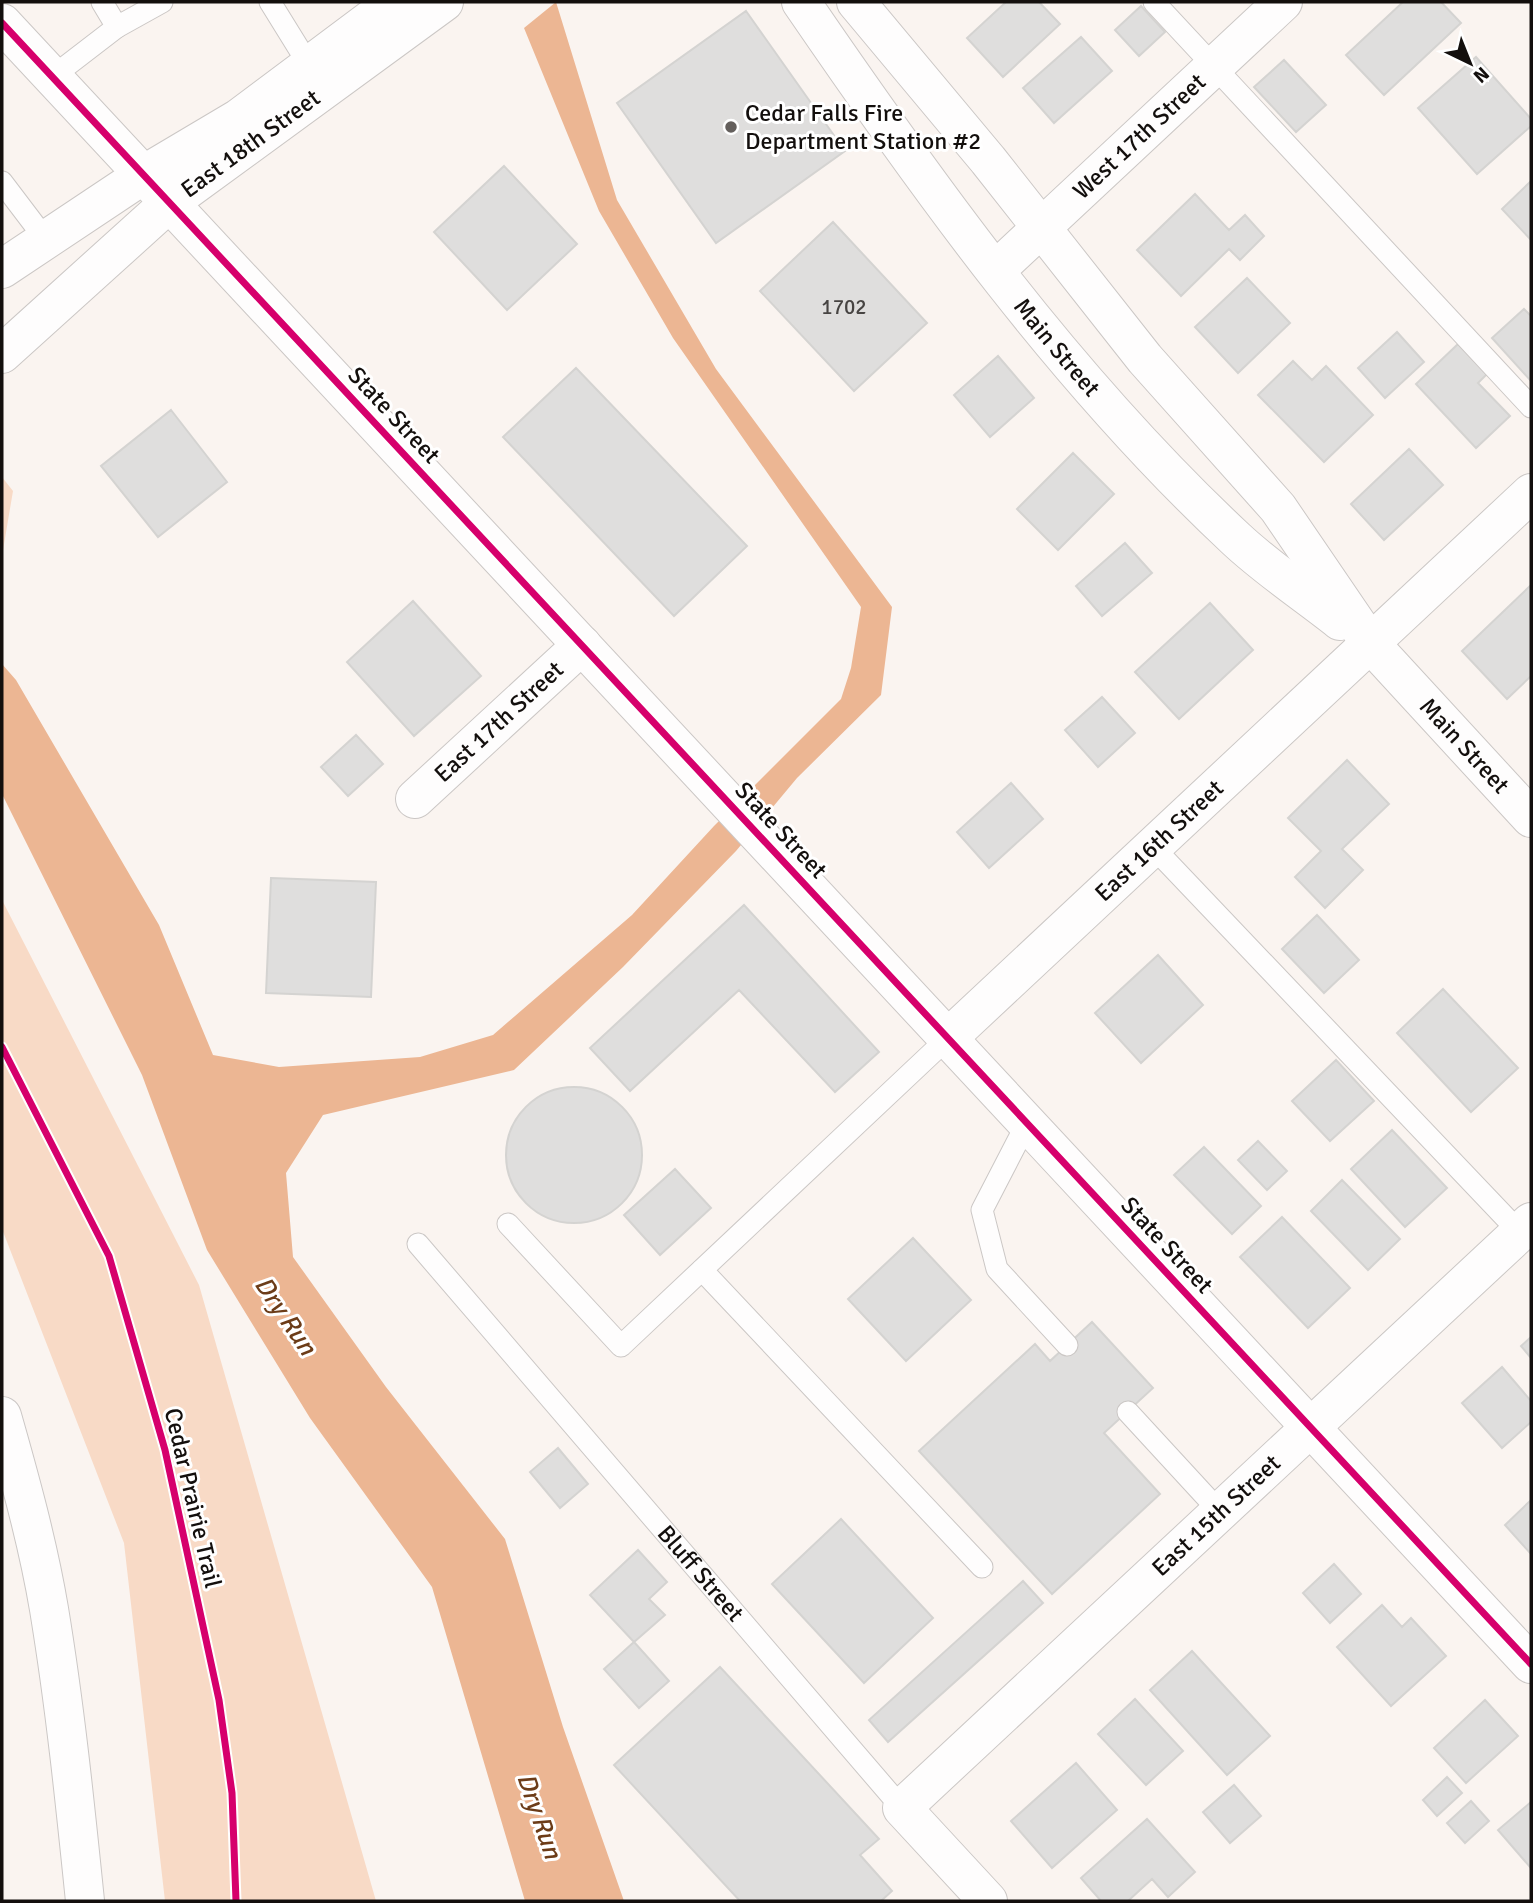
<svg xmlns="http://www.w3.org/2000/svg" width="1533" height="1903" viewBox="0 0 1533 1903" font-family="Signika,sans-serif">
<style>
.green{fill:#f8dac6}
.water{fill:#ecb693}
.building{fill:#dfdedd;stroke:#d4d3d1;stroke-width:2}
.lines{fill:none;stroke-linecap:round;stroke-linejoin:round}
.service-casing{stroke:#cbc7c5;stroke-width:23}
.minor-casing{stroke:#cbc7c5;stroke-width:40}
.secondary-casing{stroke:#cbc7c5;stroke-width:40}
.motorway-casing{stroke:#cbc7c5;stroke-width:40}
.service{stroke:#fefdfd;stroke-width:21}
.minor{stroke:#fefdfd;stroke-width:38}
.secondary{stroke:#fefdfd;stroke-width:38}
.motorway{stroke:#fefdfd;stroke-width:38}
.cycleway-casing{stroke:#fff;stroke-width:11}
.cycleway{stroke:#d6006c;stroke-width:7}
.poi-dot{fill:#645f5c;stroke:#fff;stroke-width:2.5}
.labels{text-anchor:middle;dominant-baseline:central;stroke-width:6;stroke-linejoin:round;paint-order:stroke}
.number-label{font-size:21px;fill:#474442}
.poi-label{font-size:24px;fill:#130f0d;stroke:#fff;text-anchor:start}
.street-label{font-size:24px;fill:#130f0d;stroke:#fff}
.water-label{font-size:26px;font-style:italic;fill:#6c3c18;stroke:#fff}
</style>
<rect width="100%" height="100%" fill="#faf4f0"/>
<path class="green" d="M2,477L13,491L2,556Z
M2,900L199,1285L376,1901H165L124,1543L2,1229Z"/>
<path class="water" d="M556,2L617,200L716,369L892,607L881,695L797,778L736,851L623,967L514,1070L323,1115L286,1173L293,1257L386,1387L505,1539L563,1727L624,1901H525L432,1587L310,1418L207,1250L142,1075L2,794V664L16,680L159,925L213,1055L279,1067L420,1057L493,1035L632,915L714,826L841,699L851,668L861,607L673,338L599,211L524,28Z"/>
<path class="building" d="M1006,2H1039L1060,24L1003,77L967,38Z
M1403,2H1441L1461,23L1384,95L1346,55Z
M1141,6L1165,32L1139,56L1115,30Z
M746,11L845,151L716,243L617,103Z
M1081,37L1112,71L1054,123L1023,88Z
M1476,57L1531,119V126L1477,174L1418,108Z
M1284,60L1326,105L1296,132L1254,87Z
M504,166L577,244L507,310L434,232Z
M1531,181V240L1502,209Z
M1195,194L1229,230L1245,215L1264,236L1240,260L1229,249L1181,296L1137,250Z
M833,222L927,323L854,391L760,291Z
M1247,278L1290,323L1238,373L1195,327Z
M1524,309L1531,316V381L1492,338Z
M1397,332L1424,362L1385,398L1358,368Z
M1458,344L1487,374L1478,383L1510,416L1476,448L1416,384Z
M998,356L1034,398L990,437L954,395Z
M1293,361L1312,380L1326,366L1373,415L1324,462L1258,395Z
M576,368L747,546L674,616L503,437Z
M171,410L227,482L158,537L101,466Z
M1409,449L1443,485L1384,540L1351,504Z
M1073,453L1114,494L1058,550L1017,509Z
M1125,543L1152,573L1102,616L1076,586Z
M1531,585V676L1507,699L1462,651Z
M413,601L481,676L414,736L347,662Z
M1210,603L1253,650L1179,719L1135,672Z
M1102,697L1135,733L1098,767L1065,730Z
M356,735L383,764L348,796L321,767Z
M1347,760L1389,804L1342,849L1363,870L1325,908L1295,877L1321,851L1288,818Z
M1011,783L1043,819L989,868L957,832Z
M271,878L376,882L371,997L266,993Z
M744,905L879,1052L835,1092L739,990L630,1091L590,1048Z
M1317,915L1359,960L1324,993L1282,949Z
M1158,955L1203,1005L1141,1063L1095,1013Z
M1443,989L1518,1068L1471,1112L1397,1033Z
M1336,1060L1374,1101L1330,1141L1292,1101Z
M506 1155a68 68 0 1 1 136 0a68 68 0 1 1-136 0Z
M1392,1130L1447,1188L1405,1227L1351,1169Z
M1258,1141L1287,1171L1267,1190L1238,1160Z
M1204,1147L1261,1206L1232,1234L1174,1175Z
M675,1169L711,1208L660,1255L624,1215Z
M1342,1180L1400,1239L1368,1270L1311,1211Z
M1282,1217L1350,1288L1308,1328L1240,1257Z
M913,1238L971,1300L906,1361L848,1299Z
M1092,1322L1153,1388L1104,1433L1160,1494L1052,1594L919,1451L1035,1344L1050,1361Z
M1531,1337V1358L1521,1346Z
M1502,1367L1531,1401V1422L1502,1448L1462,1403Z
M558,1448L588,1484L560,1508L530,1472Z
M1531,1500V1554L1505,1525Z
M841,1519L933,1618L864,1683L772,1584Z
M638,1550L667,1582L649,1599L665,1615L634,1642L590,1595Z
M1334,1564L1361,1594L1330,1623L1303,1593Z
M1023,1581L1043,1603L888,1742L869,1720Z
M1382,1605L1402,1627L1411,1618L1446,1656L1391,1706L1337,1647Z
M634,1642L669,1681L639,1708L604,1669Z
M1192,1651L1270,1736L1227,1775L1150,1690Z
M720,1667L879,1839L860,1855L892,1891L881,1901H740L614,1765Z
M1135,1699L1183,1751L1146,1785L1098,1734Z
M1485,1700L1518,1736L1466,1783L1434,1748Z
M1076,1763L1117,1810L1052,1868L1011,1821Z
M1447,1777L1462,1793L1437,1816L1423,1800Z
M1234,1785L1261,1816L1230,1843L1203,1812Z
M1471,1801L1489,1821L1465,1843L1447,1823Z
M1531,1802V1866L1530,1867L1498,1830Z
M1147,1819L1195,1872L1168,1897L1152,1879L1128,1901H1101L1081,1878Z"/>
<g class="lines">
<g class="service-casing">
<g id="service">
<path d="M102,2L117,27L162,2"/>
<path d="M270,2L309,65"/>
<path d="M1154,2L1531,407"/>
<path d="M52,77L117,27"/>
<path d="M2,182L46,240"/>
<path d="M1152,846L1525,1238"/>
<path d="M1027,1123L982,1210L997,1269L1067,1345"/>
<path d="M508,1224L621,1346L948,1038"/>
<path id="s1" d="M418,1244L902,1808"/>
<path d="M702,1270L982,1567"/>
<path d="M1128,1412L1221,1513"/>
</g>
</g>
<g class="minor-casing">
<g id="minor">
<path d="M2,23L1531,1664"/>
<path id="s2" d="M996,270L1283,2"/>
<path id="s3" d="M415,799L582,645"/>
<path id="s4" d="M948,1038L1531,493"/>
<path id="s5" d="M988,1901L902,1808L1531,1222"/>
</g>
</g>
<g class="secondary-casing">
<g id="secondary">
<path id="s6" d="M801,2C931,192 1067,381 1236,539C1268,569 1306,594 1340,621"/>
<path id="s7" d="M856,2L988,160L1145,359L1278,508L1370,643L1531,818"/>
<path d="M2,269L143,175L239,118L394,2"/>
<path id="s8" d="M2,354L169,203L444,2"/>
</g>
</g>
<g class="motorway-casing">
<path id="motorway" d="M2,1416C20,1479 38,1544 49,1609C65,1706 75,1803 85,1901"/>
</g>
<use href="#service" class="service"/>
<use href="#minor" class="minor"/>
<use href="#secondary" class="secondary"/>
<use href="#motorway" class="motorway"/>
<g class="cycleway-casing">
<path id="cycleway" d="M2,23L1531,1664
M2,1047L109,1256L165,1450L219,1700L232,1793L236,1901"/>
</g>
<use href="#cycleway" class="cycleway"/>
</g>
<circle class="poi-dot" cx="731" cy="127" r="7"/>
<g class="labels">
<g class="number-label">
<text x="844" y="307">1702</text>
</g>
<g class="poi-label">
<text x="745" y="113">Cedar Falls Fire<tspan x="745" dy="28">Department Station #2</tspan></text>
</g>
<g class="street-label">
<text stroke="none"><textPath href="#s2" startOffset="196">West 17th Street</textPath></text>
<text stroke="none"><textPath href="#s8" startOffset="326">East 18th Street</textPath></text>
<text stroke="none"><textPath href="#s6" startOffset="430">Main Street</textPath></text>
<text transform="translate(394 415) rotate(47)">State Street</text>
<text stroke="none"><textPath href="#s3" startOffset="114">East 17th Street</textPath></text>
<text stroke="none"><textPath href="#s7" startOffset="962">Main Street</textPath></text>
<text transform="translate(781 830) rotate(47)">State Street</text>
<text stroke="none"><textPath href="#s4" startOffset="289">East 16th Street</textPath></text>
<text transform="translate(1167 1245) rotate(47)">State Street</text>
<text transform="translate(193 1498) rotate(77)">Cedar Prairie Trail</text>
<text stroke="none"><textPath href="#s5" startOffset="556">East 15th Street</textPath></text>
<text stroke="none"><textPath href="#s1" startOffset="434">Bluff Street</textPath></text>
</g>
<g class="water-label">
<text transform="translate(285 1316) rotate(56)">Dry Run</text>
<text transform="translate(539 1816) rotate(71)">Dry Run</text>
</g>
</g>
<rect width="1533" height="1903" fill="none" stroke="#130f0d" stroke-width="7"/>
<g transform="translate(1470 63) rotate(137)" stroke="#ffffff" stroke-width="5" paint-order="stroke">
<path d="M0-5L12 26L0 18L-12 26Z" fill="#130f0d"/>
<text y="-10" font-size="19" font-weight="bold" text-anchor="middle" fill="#130f0d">N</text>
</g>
</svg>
